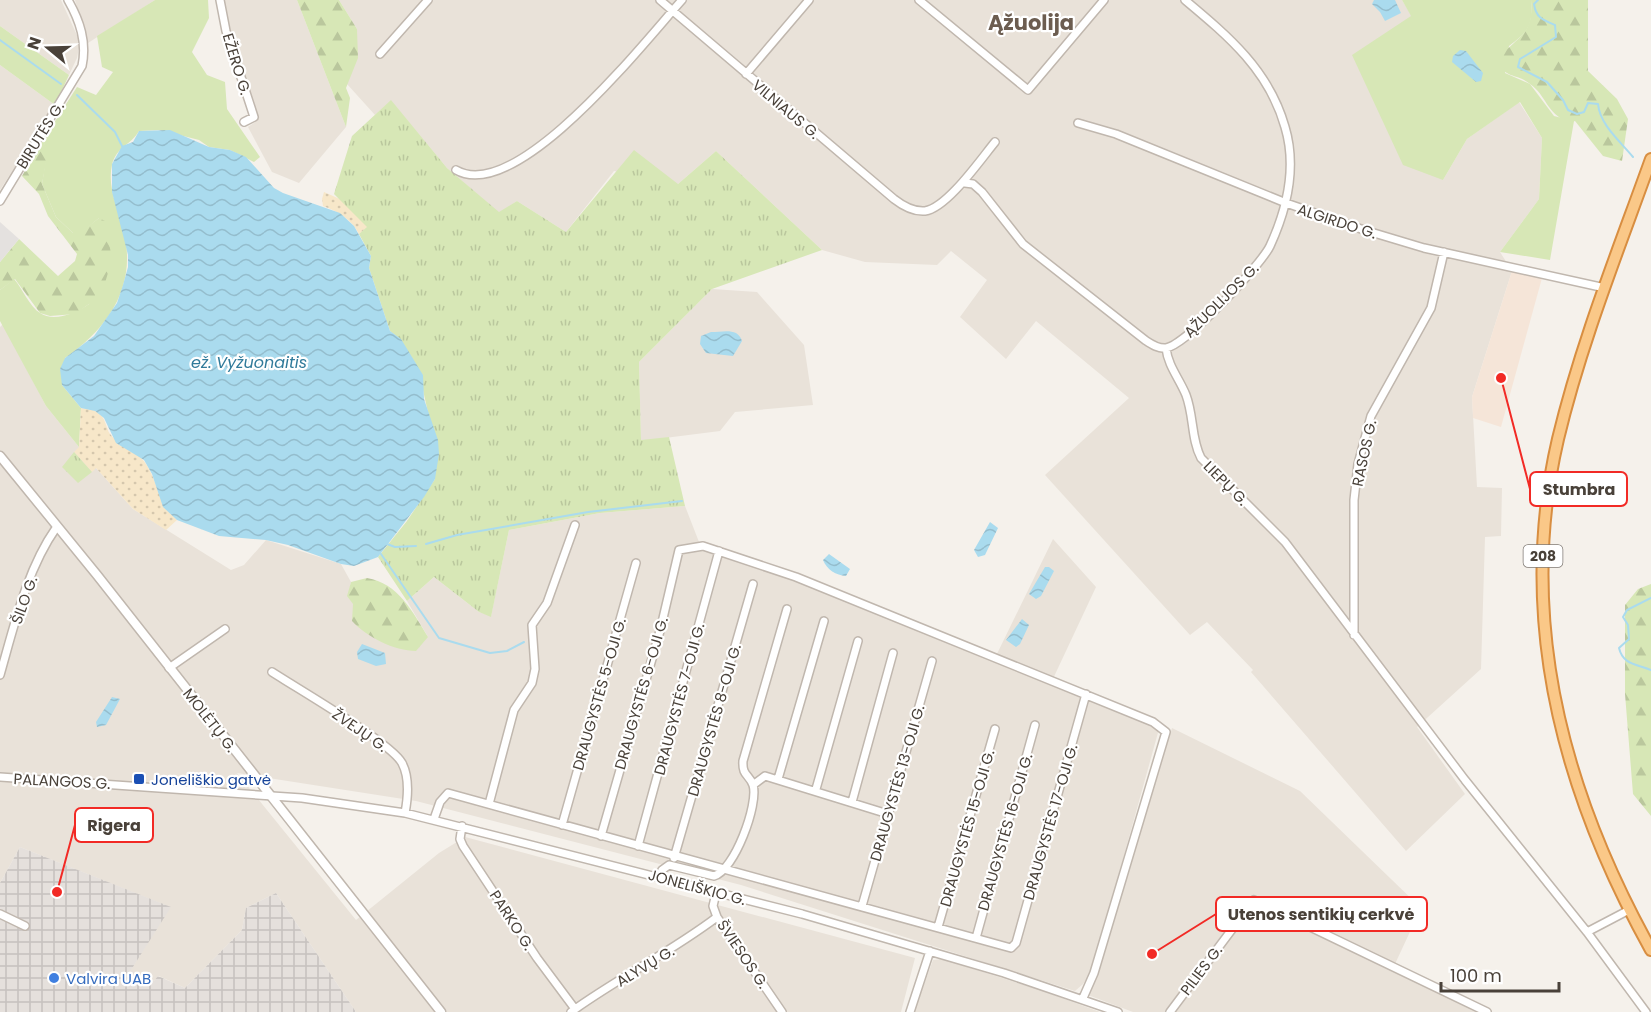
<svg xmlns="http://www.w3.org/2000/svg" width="1651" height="1012" viewBox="0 0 1651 1012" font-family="Poppins,sans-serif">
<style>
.residential{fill:#e9e2d9}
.commercial{fill:#f5e5d8}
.industrial{fill:url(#industrial-grid)}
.grass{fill:#d7e7b6}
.forest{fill:url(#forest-firs)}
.sand{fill:url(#sand-dots)}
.park{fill:url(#park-tufts)}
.parking{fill:#e4e1df}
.water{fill:url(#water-waves)}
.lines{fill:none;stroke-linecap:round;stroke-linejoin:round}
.stream{stroke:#aadbee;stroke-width:2}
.minor-casing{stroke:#c0b7ae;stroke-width:10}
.tertiary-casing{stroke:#c0b7ae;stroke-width:11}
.trunk-casing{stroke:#d88e41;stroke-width:14}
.minor{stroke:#fff;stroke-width:7}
.tertiary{stroke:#fff;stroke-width:8}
.trunk{stroke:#fac888;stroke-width:10}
.transit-dot{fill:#1a4fb4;stroke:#fff;stroke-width:2}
.shop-dot{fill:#3f7fe0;stroke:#fff;stroke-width:2}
.labels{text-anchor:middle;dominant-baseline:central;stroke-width:4.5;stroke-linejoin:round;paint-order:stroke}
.shield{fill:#fff;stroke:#807a74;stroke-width:1.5}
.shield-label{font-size:14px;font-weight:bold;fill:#494139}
.street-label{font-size:15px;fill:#494139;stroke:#fff}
.transit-label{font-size:15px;fill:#164399;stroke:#fff;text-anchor:start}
.shop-label{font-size:15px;fill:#366cbe;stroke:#fff;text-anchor:start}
.water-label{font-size:16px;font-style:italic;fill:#307a9a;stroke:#fff}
.district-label{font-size:21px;font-weight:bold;fill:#6c5d50;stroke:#fff}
.leader{fill:none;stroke:#f22a25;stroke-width:2}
.callout-dot{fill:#f22a25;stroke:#fff;stroke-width:2}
.callout{fill:#fff;stroke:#f22a25;stroke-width:2}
.callout-label{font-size:16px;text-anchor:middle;font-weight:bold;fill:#494139}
</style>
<defs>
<pattern id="industrial-grid" width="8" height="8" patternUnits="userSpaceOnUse" patternTransform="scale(1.5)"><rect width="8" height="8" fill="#e5e0dc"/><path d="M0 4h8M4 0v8" fill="none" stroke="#c6c1be"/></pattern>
<pattern id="forest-firs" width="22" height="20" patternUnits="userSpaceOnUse" patternTransform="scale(1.5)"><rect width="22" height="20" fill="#d7e7b6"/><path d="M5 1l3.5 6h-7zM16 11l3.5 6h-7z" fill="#bac79d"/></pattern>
<pattern id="sand-dots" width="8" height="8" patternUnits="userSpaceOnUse" patternTransform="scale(1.5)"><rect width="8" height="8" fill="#f7e7c9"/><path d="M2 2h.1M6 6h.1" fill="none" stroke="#d5c7ad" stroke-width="1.8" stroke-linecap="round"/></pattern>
<pattern id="park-tufts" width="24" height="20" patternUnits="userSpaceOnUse" patternTransform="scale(1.5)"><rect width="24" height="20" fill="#d7e7b6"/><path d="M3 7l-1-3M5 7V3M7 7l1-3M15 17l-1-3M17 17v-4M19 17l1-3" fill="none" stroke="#bac79d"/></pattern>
<pattern id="water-waves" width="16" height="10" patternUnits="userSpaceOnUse" patternTransform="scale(1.5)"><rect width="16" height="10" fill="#aadbee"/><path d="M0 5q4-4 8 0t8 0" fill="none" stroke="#94bdcd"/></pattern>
</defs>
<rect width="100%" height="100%" fill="#f5f1eb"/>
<path class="residential" d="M0,0H61L80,42L77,58L69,75L0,26Z
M75,0H155L88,43Z
M224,0H297L346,127L299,183L272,172L248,127L258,120L227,28Z
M339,0H1402L1411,15L1443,180L1467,139L1519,102L1542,138L1539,199L1500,252L1512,271L1472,397L1477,487L1502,488L1501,536L1485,537L1481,669L1417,727L1465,794L1406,851L1251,672L1253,670L1207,622L1190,635L1045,475L1129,398L1036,321L1006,359L960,317L987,280L951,251L937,265L865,262L822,250L716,151L678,184L614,171L566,232L517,201L499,213L447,168L391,101L375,115L347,84L357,29Z
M0,65L55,105L0,190Z
M712,289L757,292L804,345L813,405L735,412L720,431L641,441L639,362Z
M3,324L46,406L96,468L133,509L231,570L244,565L266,540L341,564L351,582L348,596L428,637L407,601L434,577L479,612L491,616L509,530L600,513L685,506L699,542L994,660L1053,539L1096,587L1051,683L1146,721L1159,729L1092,971L1083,984L1075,991L741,885L416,801L237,773L356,920L439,853L465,837L915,958L901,1012H356L276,893L246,908L242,930L185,988L159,976L154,981L130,971L170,907L20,847L0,883V327Z
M1172,728L1300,791L1421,908L1395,964L1253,895L1193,972L1166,1012H1133L1088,995L1097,975Z
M1256,907H1262L1481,1012H1174L1250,910Z
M942,959L1040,990L1100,1012H914L933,960Z"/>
<path class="commercial" d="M1512,271L1542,278L1501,427L1473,418L1472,397Z"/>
<path class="industrial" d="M20,847L171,907L131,970L154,981L158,976L185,988L242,930L246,908L276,893L356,1012H0V883Z"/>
<path class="grass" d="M155,0H208L209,18L192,52L207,75L225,82L227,109L260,157L254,162L230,150L209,147L199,140L160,130L139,131C131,145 116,147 112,165C107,187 118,208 123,228C138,284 110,327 65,358L62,385L81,408L79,447L46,406L0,321V290L14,279C22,288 30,307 40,313C54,323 78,312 89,304L99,218L81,233H73L56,217L42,184L47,152L43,140L77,87L96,95L113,72L102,67L97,36Z
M1402,0H1531C1533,25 1529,31 1509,46L1505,73L1530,84L1554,116L1574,121L1550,260L1500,252L1539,199L1542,138L1520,102L1467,139L1443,180L1403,165L1352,55L1411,16Z
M0,26L69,75L55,105L0,65Z"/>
<path class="forest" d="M297,0H339L357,29L358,58L346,88L350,98L346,127Z
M1531,0H1588V71L1617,99L1628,119L1622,161L1603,156L1575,121L1569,123C1545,112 1547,96 1530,84C1515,72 1509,81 1496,61C1517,36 1534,36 1531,0Z
M43,140L48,152L42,184L56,217L73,233L81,232L99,218L105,221L112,259L105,283L89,304L75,314L50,316L40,313L15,279L0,290V262L19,239L58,276L75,261L77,254L48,216L39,194L22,176Z
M367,578C398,583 413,612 428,637L416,651C394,651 367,637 352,621L353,604L347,596L351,582Z
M1651,584V816L1633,794L1625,694V605L1638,589Z"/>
<path class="sand" d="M324,192L342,200L368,227L359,234C351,219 339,212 323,206L322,199Z
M81,408C86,409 92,409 95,411C106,416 105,426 110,434C120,447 139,452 146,464C160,486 156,500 177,520L166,530L133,509L96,468L92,472L74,452L79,447Z"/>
<path class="park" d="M391,100L447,168L499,212L517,201L566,232L634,150L678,184L716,151L822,250L712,289L639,362L641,440L669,437L685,506L600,513L509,530L491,617L479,612L434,577L407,601L378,557L407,521L435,479L429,417L423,390L401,340L390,331L369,268L371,256L359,234L367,227L334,194L352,136Z
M74,452L92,472L78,483L62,467Z"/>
<path class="parking" d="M0,222L19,239L0,262Z"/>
<path class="water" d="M1374,0H1395L1401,13L1385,21L1380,12L1372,4Z
M1460,50L1466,51L1483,73L1481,81L1476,82L1452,62L1453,56Z
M170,130L209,147L230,150L246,157L274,188L283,193L340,213L354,226L371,256L369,268L390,331L401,339L423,375L424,399L438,440L439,454L435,479L424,497L378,557L354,566L341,564L288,545L266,540L219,536L177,520L163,507L152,474L144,460L116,443L104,418L95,411L81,408L62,385L60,369L65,358L94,336L117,303L123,285L128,267V255L112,192V164L122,146L133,142L139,131Z
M711,332C723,332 738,327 742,341L733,356L706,353L700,344L701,336Z
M990,522L998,528L985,555L978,557L974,550Z
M829,554L850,569L846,576C836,575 827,570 823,560Z
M1045,567H1049L1054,571L1041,596L1036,599L1029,594Z
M1022,619L1029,625L1020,644L1016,647L1006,640Z
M362,644L385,653L386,664L376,666L358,659L357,652Z
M112,697L120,699L106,725L97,727L96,722Z"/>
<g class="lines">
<path class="stream" d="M1538,0L1534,4C1536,18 1543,20 1555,25L1556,37L1520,59L1518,67L1547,82L1563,100L1568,110L1577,114L1584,112L1588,103L1598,104C1600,125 1620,141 1633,157
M0,40L61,84
M77,95L115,132L122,146
M387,544L395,547L416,546
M426,544L457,535L588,512L682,501
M381,554L439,638L490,653L507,651L524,642
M1651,598L1627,610L1623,617L1628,625L1629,639L1619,648C1623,665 1637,664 1651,670"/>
<g class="minor-casing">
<path id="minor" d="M220,0L226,31L254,117L244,122
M660,0L894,199C903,206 913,212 925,211C947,208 981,159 995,142
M919,0L1028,90L1104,0
M380,54L428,0
M746,74L809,0
M1078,123L1116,134L1286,203L1364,230L1424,248L1605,288
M456,170C517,205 645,41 682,0
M965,183L973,184L982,192L1023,244L1145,340C1151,344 1158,349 1166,348C1186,345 1261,265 1270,246C1287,209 1297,167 1285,127C1269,70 1228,36 1185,0
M0,201L82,66C87,42 80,21 68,0
M1166,348C1168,366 1179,378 1186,395C1194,416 1191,439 1201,458L1285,542L1465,780L1587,932L1646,1012
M1354,635V500L1358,464L1371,416L1431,308L1444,252
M169,668L225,629
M272,672C298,689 390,742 402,763C410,778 408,797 405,813
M0,675C14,626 27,569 56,528
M0,777L302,798L405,813L802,914L1004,973L1118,1012
M778,779L824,621
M753,785L765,776L888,814
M816,789L858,641
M852,802L893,653
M489,804L514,710L532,683L535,669L532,625L547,603L575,525
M434,819L440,802L448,793L1011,948L1016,943L1086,694
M562,825L636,563
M462,826L460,839L463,846L537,958L575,1009
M601,836L660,631L679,550L703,546L796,577L1153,722L1166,732L1094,973L1083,998
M638,846L719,551
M674,858L753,584
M659,878L662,870L669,865L714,876C734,871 759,804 753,785C749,774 742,776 743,761L787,609
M716,893L713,906L717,917L782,1012
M862,906L932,661
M0,914L25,926
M938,927L995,729
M1587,932L1629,910
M976,938L1035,725
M571,1012C618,978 671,952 717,917
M910,1012L930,951
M1170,1012L1254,900L1487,1012"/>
</g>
<g class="tertiary-casing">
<path id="tertiary" d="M0,456L97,575L441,1012"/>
</g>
<g class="trunk-casing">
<path id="trunk" d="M1651,159C1618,251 1581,343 1558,439C1516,619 1563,792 1651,950"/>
</g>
<use href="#minor" class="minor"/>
<use href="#tertiary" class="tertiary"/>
<use href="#trunk" class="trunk"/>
</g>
<rect class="transit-dot" x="133" y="773" width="12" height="12" rx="3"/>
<circle class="shop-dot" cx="54" cy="978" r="6"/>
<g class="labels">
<rect class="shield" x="1523.5" y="545" width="39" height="22" rx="4.5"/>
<g class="shield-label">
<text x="1543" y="556">208</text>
</g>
<g class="street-label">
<text transform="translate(237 64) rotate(73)">EŽERO G.</text>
<text transform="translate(786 109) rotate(40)">VILNIAUS G.</text>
<text transform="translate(40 135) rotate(-58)">BIRUTĖS G.</text>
<text transform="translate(1337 221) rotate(18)">ALGIRDO G.</text>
<text transform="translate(1221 300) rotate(-45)">ĄŽUOLIJOS G.</text>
<text transform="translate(1364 453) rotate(-78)">RASOS G.</text>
<text transform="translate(1226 483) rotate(45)">LIEPŲ G.</text>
<text transform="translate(24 600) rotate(-70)">ŠILO G.</text>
<text transform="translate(641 693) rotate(-74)">DRAUGYSTĖS 6-OJI G.</text>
<text transform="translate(599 694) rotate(-74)">DRAUGYSTĖS 5-OJI G.</text>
<text transform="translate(679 699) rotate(-75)">DRAUGYSTĖS 7-OJI G.</text>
<text transform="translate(210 720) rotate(52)">MOLĖTŲ G.</text>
<text transform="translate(714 720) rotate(-74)">DRAUGYSTĖS 8-OJI G.</text>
<text transform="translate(360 730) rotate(35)">ŽVEJŲ G.</text>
<text transform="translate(62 781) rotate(3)">PALANGOS G.</text>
<text transform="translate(897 783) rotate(-74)">DRAUGYSTĖS 13-OJI G.</text>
<text transform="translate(1050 822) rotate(-74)">DRAUGYSTĖS 17-OJI G.</text>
<text transform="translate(967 828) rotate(-74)">DRAUGYSTĖS 15-OJI G.</text>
<text transform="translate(1005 832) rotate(-74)">DRAUGYSTĖS 16-OJI G.</text>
<text transform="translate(697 887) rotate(15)">JONELIŠKIO G.</text>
<text transform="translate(512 920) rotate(57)">PARKO G.</text>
<text transform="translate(743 954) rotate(56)">ŠVIESOS G.</text>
<text transform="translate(645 966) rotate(-31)">ALYVŲ G.</text>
<text transform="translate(1201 970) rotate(-53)">PILIES G.</text>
</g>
<g class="transit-label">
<text x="151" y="779">Joneliškio gatvė</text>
</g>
<g class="shop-label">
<text x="66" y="978">Valvira UAB</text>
</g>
<g class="water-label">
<text x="249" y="362">ež. Vyžuonaitis</text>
</g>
<g class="district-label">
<text x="1031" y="22">Ąžuolija</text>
</g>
</g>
<path class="leader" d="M1501 378L1530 489M57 892L75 825M1152 954L1216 914"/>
<g class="callout-dot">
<circle cx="1501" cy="378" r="6"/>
<circle cx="57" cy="892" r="6"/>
<circle cx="1152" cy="954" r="6"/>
</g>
<g class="callout">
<rect x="1530" y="472" width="97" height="34" rx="6"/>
<rect x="75" y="808" width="78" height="34" rx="6"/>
<rect x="1216" y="897" width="211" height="34" rx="6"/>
</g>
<g class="callout-label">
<text x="1579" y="495">Stumbra</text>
<text x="114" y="831">Rigera</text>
<text x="1321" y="920">Utenos sentikių cerkvė</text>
</g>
<g transform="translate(48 48) rotate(289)" stroke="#ffffff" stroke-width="4.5" paint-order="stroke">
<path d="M0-4.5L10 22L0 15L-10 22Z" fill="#494139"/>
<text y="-9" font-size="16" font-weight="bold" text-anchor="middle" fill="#494139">N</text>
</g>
<path d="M1441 982v9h118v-9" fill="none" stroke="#494139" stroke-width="3"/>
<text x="1450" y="982" font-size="18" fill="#494139" stroke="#ffffff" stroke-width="4.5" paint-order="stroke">100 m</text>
</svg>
